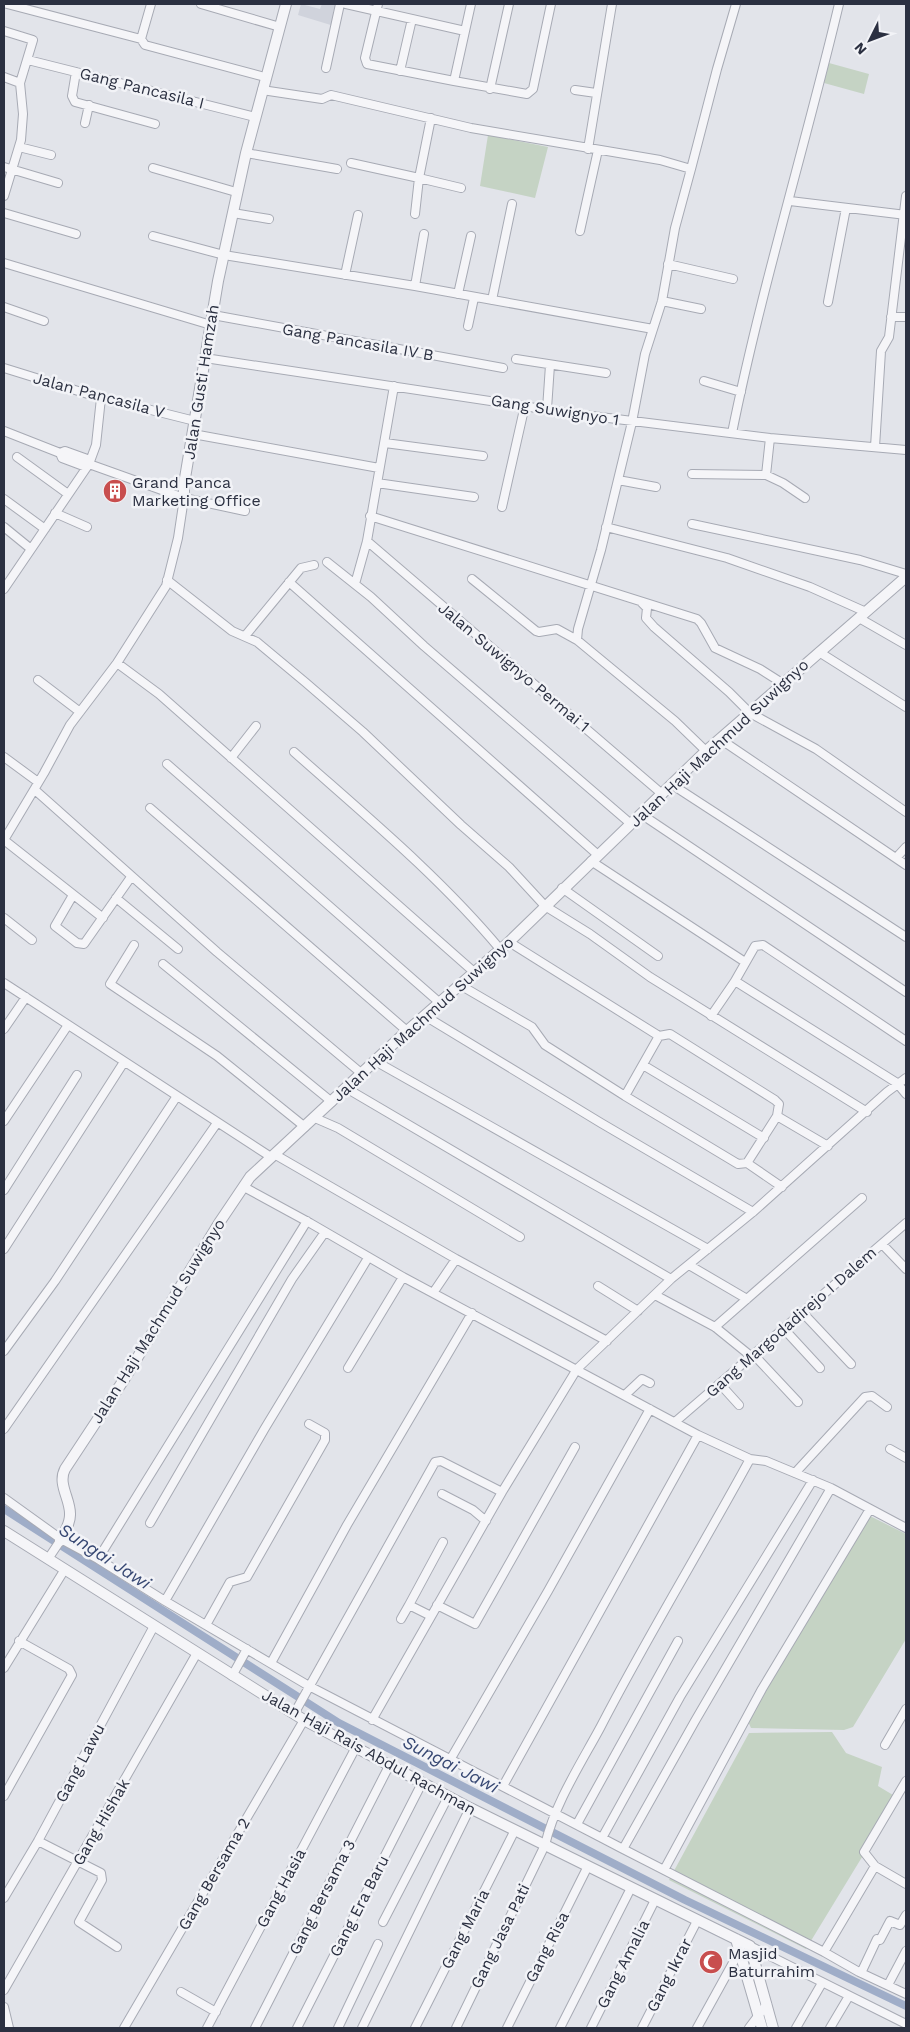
<svg xmlns="http://www.w3.org/2000/svg" width="910" height="2032" viewBox="0 0 910 2032" font-family="'Work Sans',sans-serif">
<style>
.built{fill:#d0d3dc}
.green{fill:#c5d3c4}
.lines{fill:none;stroke-linecap:round;stroke-linejoin:round}
.canal{stroke:#9fadc8;stroke-width:8}
.minor-casing{stroke:#a7aab4;stroke-width:10}
.tertiary-casing{stroke:#a7aab4;stroke-width:12}
.minor{stroke:#f5f5f8;stroke-width:8}
.tertiary{stroke:#f5f5f8;stroke-width:10}
.labels{text-anchor:middle;dominant-baseline:central;stroke-width:5;stroke-linejoin:round;paint-order:stroke}
.street-label{font-size:16px;fill:#2b3041;stroke:#f2f3f7}
.poi-label{font-size:16px;fill:#2b3041;stroke:#f2f3f7;text-anchor:start}
.water-label{font-size:18px;font-style:italic;fill:#374873;stroke:#f2f3f7}
</style>
<rect width="100%" height="100%" fill="#e2e4ea"/>
<path class="built" d="M301,4L320,9L322,4H336L333,12L337,13L334,26L298,15Z"/>
<path class="green" d="M829,63L869,74L864,94L824,83Z
M488,135L548,147L535,198L480,186Z
M868,1515L906,1534V1639L853,1727L844,1730L751,1728L747,1719Z
M832,1732L846,1753L882,1767L878,1786L898,1798L806,1949L669,1880L749,1733Z"/>
<g class="lines">
<path class="canal" d="M4,1509L339,1723L685,1900L906,2006"/>
<g class="minor-casing">
<path id="minor" d="M7,4L141,39L145,45L265,77
M201,4L280,27
M346,4L465,31
M378,4L365,58L367,64L454,81
M471,4L454,81L527,94L533,89L551,4
M4,31L33,40L20,83L23,114L21,140L4,196
M141,39L151,4
M28,60L255,117
M326,68L340,4
M400,71L412,19
M76,72L72,96L75,102L155,124
M4,77L20,83
M490,89L509,4
M262,90L322,99L331,95L471,128L660,160L691,169L675,228L662,301L645,354L632,422L601,550L578,629L577,640L675,721L706,751
M575,90L596,93
M431,118L419,178L461,188
M85,123L89,105
M19,147L51,155
M588,149L612,4
M246,153L337,169
M351,163L419,178L415,214
M4,167L58,183
M153,168L236,192
M691,169L717,69L736,4
M790,201L906,215
M4,213L76,234
M233,213L269,219
M580,231L598,150
M153,236L224,255L415,286L653,329
M4,263L211,325
M668,264L733,279
M345,275L358,215
M415,286L424,234
M458,294L471,236
M492,300L512,204
M662,301L701,309
M828,302L846,208
M4,307L44,321
M213,315L503,368
M891,317H906
M468,326L474,298
M205,358L576,414L770,438L906,450
M516,359L606,373
M4,368L91,395L195,421
M704,381L741,392
M547,409L550,365
M4,431L60,453L65,451L90,460
M732,433C761,289 805,147 839,4
M193,434L379,468
M770,438L766,475L783,483L805,498
M385,443L483,456
M875,447L881,351L889,337L906,196
M60,453L62,458L86,467
M17,457L68,494
M89,464L184,498L245,511
M692,474L766,475
M618,480L656,487
M377,483L474,497
M4,499L45,529
M502,507L525,405
M55,513L87,527
M370,516L697,619L701,623L715,648L760,669L782,683
M692,524L860,560L906,574
M4,527L31,549
M606,527L727,558L810,587L866,612
M367,541L661,793
M327,562L371,597L424,646L631,824
M472,579L536,631L539,632L557,629L577,640
M167,580L232,631L257,642L305,682L363,732L461,825L509,867L545,906L590,934L650,977L867,1112
M289,582L598,855
M355,584L367,541L394,386
M4,589L89,464L96,445L101,398
M642,603L647,608L646,618L654,627L729,692L750,713L816,749L906,812
M859,618L906,645
M245,636L301,568L314,565
M819,652L906,707
M117,663L159,694L474,972
M38,680L80,712
M720,739L906,865
M294,752C365,815 439,876 500,949
M4,757L38,782
M231,758L256,726
M167,764L440,1003
M671,784L906,937
M35,790L217,952L361,1073
M150,808L407,1031
M641,814L906,992
M4,840L44,773L70,725L117,663L166,586L178,538L184,498
M4,840L103,918
M896,858L906,847
M591,861L745,962
M562,888L658,956
M73,895L55,926L77,943L84,944L131,877
M116,898L178,949
M4,918L32,940
M509,942L659,1036L670,1034L775,1100L779,1104L777,1116L828,1146
M134,945L110,984L217,1056L305,1127
M163,964L332,1102
M735,981L897,1083L906,1094
M4,983L271,1157
M460,985L532,1027L545,1045L625,1096L738,1164L747,1163L777,1116
M425,1016L601,1123L753,1212
M711,1016L735,981L755,946L763,945L906,1041
M4,1029L26,997
M375,1061L708,1249
M643,1065L764,1138
M346,1088L671,1279
M625,1096L659,1036
M315,1118L338,1128L520,1237
M4,1121L68,1025
M274,1154L456,1259L607,1341
M747,1163L782,1187
M244,1187L310,1223L403,1277L698,1435L750,1459L766,1461L831,1488L906,1528
M4,1190L77,1075
M882,1244L906,1269
M4,1249L124,1062
M689,1265L747,1299
M598,1286L638,1311
M433,1293L456,1259
M655,1295L715,1327L752,1357
M802,1312L851,1364
M715,1327L862,1198
M784,1329L820,1368
M4,1351L55,1281L177,1096
M754,1355L798,1402
M348,1368L403,1277
M720,1384L739,1405
M625,1395L642,1379L650,1383
M675,1422L906,1223
M4,1429L217,1123
M890,1449L906,1458
M795,1473L865,1397L872,1396L887,1407
M813,1480L680,1697L602,1838L623,1849L695,1721L831,1488
M442,1494L473,1510L486,1521
M4,1498L61,1539L98,1559L165,1601L309,1686L602,1838
M150,1523L292,1279L325,1232
M48,1559L60,1541
M98,1559L307,1221
M165,1601L265,1428L368,1258
M437,1605L475,1624L575,1447
M431,1616L409,1605L443,1542
M401,1619L409,1605
M206,1625L230,1582L247,1577L325,1440V1433L309,1424
M271,1663L347,1525L472,1313
M4,1668L65,1569
M232,1676L247,1649
M294,1714L435,1462L441,1461L502,1492
M372,1720L502,1492L577,1369L671,1279L753,1212L887,1092L906,1078
M885,1745L906,1709
M450,1760L548,1591L650,1409
M906,1781L864,1852L875,1866L906,1884
M503,1786L698,1435
M4,1796L72,1675L69,1669L19,1641
M577,1824L678,1641
M38,1841L101,1873L102,1880L79,1922L117,1947
M623,1849L824,1952
M875,1866L824,1952L859,1972L906,1994
M664,1870L762,1689L870,1509
M4,1898L38,1841L154,1626
M383,1922L448,1797
M750,1946L906,2024
M861,1973L877,1939L880,1940L890,1921L900,1925L906,1915
M888,1985L906,1951
M4,1990L197,1653
M181,1992L216,2012
M4,2007L9,2028
M124,2028L304,1720
M207,2028L355,1749
M255,2028L389,1766
M297,2028L422,1783
M338,2028L378,1944
M362,2028L470,1808
M415,2028L515,1830
M456,2028L545,1845C555,1803 580,1765 600,1728C647,1637 701,1549 750,1459
M507,2028L588,1866
M560,2028L631,1888
M591,2028L655,1900
M642,2028L697,1921
M697,2028L739,1952
M749,2028L767,2004
M796,2028L822,1983
M830,2028L849,1996"/>
</g>
<g class="tertiary-casing">
<path id="tertiary" d="M184,498V484L218,281L246,153L286,4
M4,1531L304,1720L470,1808L750,1946L773,2028
M60,1541C64,1534 70,1524 70,1515C71,1500 57,1484 65,1469L125,1378L219,1223L250,1177L407,1031L509,942L706,751L906,577
M736,1939L762,2028"/>
</g>
<use href="#minor" class="minor"/>
<use href="#tertiary" class="tertiary"/>
</g>
<defs>
<g id="building-disc" transform="scale(1.25)"><circle r="9.5" fill="#c84e4e" stroke="#f2f3f7"/><path d="M-4-6H4V6H1V3H-1V6H-4ZM-2.5-4.3h1.7v1.8h-1.7ZM.8-4.3h1.7v1.8H.8ZM-2.5-1h1.7V.8h-1.7ZM.8-1h1.7V.8H.8Z" fill="#fff"/></g>
<g id="mosque-disc" transform="scale(1.25)"><circle r="9.5" fill="#c84e4e" stroke="#f2f3f7"/><path d="M3.5-4.9A6 6 0 1 0 3.5 4.9A5 5 0 1 1 3.5-4.9Z" fill="#fff"/></g>
</defs>
<g fill-rule="evenodd">
<use href="#building-disc" x="115" y="491"/>
<use href="#mosque-disc" x="711" y="1962"/>
</g>
<g class="labels">
<g class="street-label">
<text transform="translate(142 88) rotate(14)">Gang Pancasila I</text>
<text transform="translate(358 342) rotate(10)">Gang Pancasila IV B</text>
<text transform="translate(201 382) rotate(-81)">Jalan Gusti Hamzah</text>
<text transform="translate(99 395) rotate(15)">Jalan Pancasila V</text>
<text transform="translate(555 410) rotate(9)">Gang Suwignyo 1</text>
<text transform="translate(514 667) rotate(40)">Jalan Suwignyo Permai 1</text>
<text transform="translate(719 743) rotate(-43)">Jalan Haji Machmud Suwignyo</text>
<text transform="translate(423 1019) rotate(-42)">Jalan Haji Machmud Suwignyo</text>
<text transform="translate(158 1321) rotate(-58)">Jalan Haji Machmud Suwignyo</text>
<text transform="translate(791 1322) rotate(-41)">Gang Margodadirejo I Dalem</text>
<text transform="translate(369 1752) rotate(29)">Jalan Haji Rais Abdul Rachman</text>
<text transform="translate(80 1763) rotate(-62)">Gang Lawu</text>
<text transform="translate(101 1822) rotate(-60)">Gang Hishak</text>
<text transform="translate(214 1874) rotate(-60)">Gang Bersama 2</text>
<text transform="translate(281 1888) rotate(-62)">Gang Hasia</text>
<text transform="translate(322 1897) rotate(-63)">Gang Bersama 3</text>
<text transform="translate(359 1906) rotate(-63)">Gang Era Baru</text>
<text transform="translate(465 1929) rotate(-63)">Gang Maria</text>
<text transform="translate(500 1936) rotate(-64)">Gang Jasa Pati</text>
<text transform="translate(547 1947) rotate(-63)">Gang Risa</text>
<text transform="translate(623 1964) rotate(-63)">Gang Amalia</text>
<text transform="translate(669 1975) rotate(-63)">Gang Ikrar</text>
</g>
<g class="poi-label">
<text x="132" y="482">Grand Panca<tspan x="132" dy="18">Marketing Office</tspan></text>
<text x="728" y="1953">Masjid<tspan x="728" dy="18">Baturrahim</tspan></text>
</g>
<g class="water-label">
<text transform="translate(105 1556) rotate(33)">Sungai Jawi</text>
<text transform="translate(451 1764) rotate(27)">Sungai Jawi</text>
</g>
</g>
<rect width="910" height="2032" fill="none" stroke="#2b3041" stroke-width="10"/>
<g transform="translate(870 40) rotate(228)" stroke="#f2f3f7" stroke-width="4" paint-order="stroke">
<path d="M0-4L9 19L0 12L-9 19Z" fill="#2b3041"/>
<text y="-8" font-size="14" font-weight="bold" text-anchor="middle" fill="#2b3041">N</text>
</g>
</svg>
